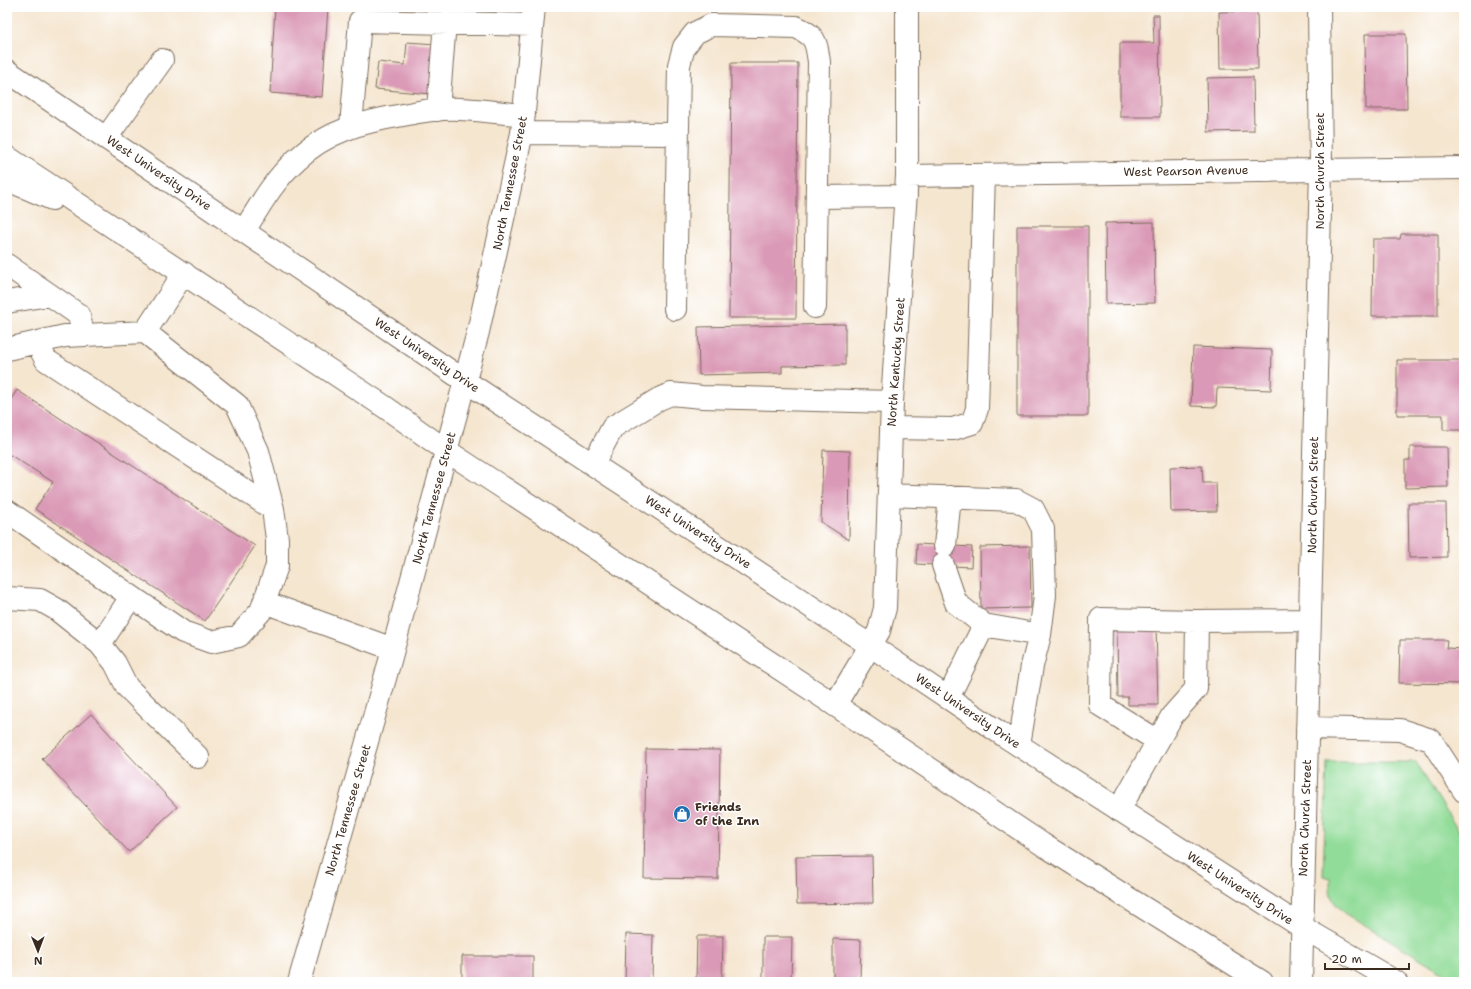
<svg xmlns="http://www.w3.org/2000/svg" width="1471" height="989" viewBox="0 0 1471 989" font-family="'Shantell Sans',sans-serif">
<style>
.green{fill:#91dc98;stroke:#66835b}
.building{fill:#da99b6}
.lines{fill:none;stroke-linecap:round;stroke-linejoin:round}
.minor-casing{stroke:#7c6c5c;stroke-width:24}
.highway-casing{stroke:#7c6c5c;stroke-width:24}
.minor{stroke:#fff;stroke-width:22}
.highway{stroke:#fff;stroke-width:22}
.labels{text-anchor:middle;dominant-baseline:central;stroke-width:3;stroke-linejoin:round;paint-order:stroke}
.street-label{font-size:12px;fill:#3b2a1e;stroke:#fff}
.poi-label{font-size:12px;font-weight:bold;fill:#3b2a1e;stroke:#fff;text-anchor:start}
</style>
<rect width="100%" height="100%" fill="#fff"/>
<filter id="ink" filterUnits="userSpaceOnUse"><feTurbulence type="fractalNoise" baseFrequency=".025" numOctaves="2"/><feDisplacementMap in="SourceGraphic" scale="8" xChannelSelector="R" yChannelSelector="G"/><feConvolveMatrix kernelMatrix="1 2 1 2 8 2 1 2 1" color-interpolation-filters="sRGB"/></filter>
<filter id="wash" filterUnits="userSpaceOnUse"><feTurbulence type="fractalNoise" baseFrequency=".012" numOctaves="4" result="noise"/><feDisplacementMap in="SourceGraphic" scale="16" xChannelSelector="R" yChannelSelector="G"/><feGaussianBlur stdDeviation="0.9" result="paint"/><feColorMatrix in="noise" values="0 0 0 0 0 0 0 0 0 0 0 0 0 0 0 0 0 1.4 0 .05"/><feComposite in="paint" operator="in"/></filter>
<g filter="url(#wash)">
<rect width="100%" height="100%" fill="#f5e6d0"/>
<path class="green" d="M1327,762H1416L1464,840V982H1459L1345,913C1330,900 1330,897 1330,878L1323,876Z"/>
<g id="blocks">
<path class="building" d="M275,7H328L322,97L270,93Z
M1257,11L1258,69H1220L1219,12Z
M1153,15H1159L1160,117H1120V43H1154Z
M1365,34H1406L1407,109H1366Z
M407,42L436,44L431,94L375,89L378,62L405,65Z
M731,63H798L796,318H729Z
M1253,77L1254,131L1208,132L1207,78Z
M1154,222L1155,303L1106,304L1105,223Z
M1462,222H1464V279H1463Z
M1017,226H1088V416H1017Z
M1401,234H1438V316H1372L1373,239H1400Z
M845,324V365L782,366V373L699,375L698,327Z
M1193,347L1272,350L1271,390L1217,388L1216,407L1191,406Z
M1397,360H1464V430H1443V415H1397Z
M17,390L255,546L205,621L35,509L53,482L7,453V406Z
M1410,447H1447L1448,487L1405,488V460H1410Z
M823,450L850,451L849,540L821,522Z
M1202,466L1203,483H1216L1217,511L1171,512L1170,467Z
M1408,503H1446L1447,557L1409,558Z
M917,544L972,547L971,567L916,564Z
M1030,546L1031,608L981,609L980,547Z
M1117,626H1156L1158,705H1128V697H1118Z
M1400,640H1447L1446,648L1464,649V684L1399,683Z
M91,714L177,807L129,852L42,759Z
M646,749L720,750L718,879L644,878Z
M872,856L873,903L797,904L796,857Z
M626,934L653,935L652,982H625Z
M697,936H723L722,982H696Z
M763,937H792L791,982H763Z
M833,939L861,940L860,982H833Z
M462,956H533V982H462Z"/>
</g>
</g>
<g filter="url(#ink)">
<use href="#blocks" fill-opacity="0" stroke="#7c6c5c" stroke-width="1"/>
<g class="lines">
<g class="minor-casing">
<path id="minor" d="M438,110L445,22
M351,126L360,21L532,25
M522,133L677,134
M106,138L162,60
M907,176L1464,168
M818,197L906,196
M244,231C260,205 274,180 296,160C327,131 362,122 403,115C422,111 442,108 460,109C482,110 503,113 524,115
M7,265L79,315L83,334
M7,302L48,295
M675,309L679,65L684,47L695,33L711,25L796,27C816,36 816,41 819,62L815,307
M145,332L184,273
M37,343L46,360L273,509
M7,349L65,336L145,332L237,405L258,451L273,509L277,539V566L261,611L239,636L211,642L183,632L7,511
M891,428L953,429L972,423L977,409L984,175
M593,464L613,427L659,399L671,394L702,397L892,402
M889,495L1016,500L1033,509L1043,529L1045,595L1040,635L1032,666L1019,745
M945,546L950,497
M943,565L956,603L984,625L948,698
M7,598L40,600L56,609L100,644L115,663L127,687L198,757
M264,602L393,649
M984,625L1040,635
M100,644L131,597
M835,705L879,631L885,608L892,402L907,176V7
M1307,728L1400,730L1431,740L1464,791
M1158,741L1100,705L1101,619L1197,621
M1119,810L1172,716L1196,689L1197,621L1309,620
M299,982L391,657L478,332L522,133L534,7
M1301,982L1321,169L1319,7"/>
</g>
<g class="highway-casing">
<path id="highway" d="M7,71L465,381L871,646L1006,737L1302,927L1396,982
M7,157L385,407L447,451L835,705L1042,844L1262,982
M7,181L17,184L52,199"/>
</g>
<use href="#minor" class="minor"/>
<use href="#highway" class="highway"/>
</g>
</g>
<defs>
<g id="shop-disc" transform="scale(0.9)"><circle r="9.5" fill="#1f6fb2" stroke="#fff"/><path d="M-5-2.5h2.3a2.7 3.5 0 0 1 5.4 0H5L5.5 6h-11ZM-1.5-2.5h3a1.5 2.3 0 0 0-3 0Z" fill="#fff"/></g>
</defs>
<g fill-rule="evenodd">
<use href="#shop-disc" x="682" y="814"/>
</g>
<g class="labels">
<g class="street-label">
<text transform="translate(1186 171) rotate(-1)">West Pearson Avenue</text>
<text transform="translate(1320 171) rotate(-90)">North Church Street</text>
<text transform="translate(159 173) rotate(34)">West University Drive</text>
<text transform="translate(510 183) rotate(-79)">North Tennessee Street</text>
<text transform="translate(427 355) rotate(34)">West University Drive</text>
<text transform="translate(896 362) rotate(-86)">North Kentucky Street</text>
<text transform="translate(1313 495) rotate(-89)">North Church Street</text>
<text transform="translate(434 498) rotate(-75)">North Tennessee Street</text>
<text transform="translate(698 532) rotate(33)">West University Drive</text>
<text transform="translate(968 711) rotate(34)">West University Drive</text>
<text transform="translate(348 810) rotate(-74)">North Tennessee Street</text>
<text transform="translate(1305 818) rotate(-88)">North Church Street</text>
<text transform="translate(1240 888) rotate(33)">West University Drive</text>
</g>
<g class="poi-label">
<text x="695" y="807">Friends<tspan x="695" dy="14">of the Inn</tspan></text>
</g>
</g>
<rect width="1471" height="989" fill="none" stroke="#fff" stroke-width="24"/>
<g transform="translate(38 951) rotate(179)" stroke="#ffffff" stroke-width="3" paint-order="stroke">
<path d="M0-3L7 15L0 10L-7 15Z" fill="#3b2a1e"/>
<text y="-6" font-size="11" font-weight="bold" text-anchor="middle" fill="#3b2a1e">N</text>
</g>
<path d="M1325 963v6h84v-6" fill="none" stroke="#3b2a1e" stroke-width="2"/>
<text x="1331" y="963" font-size="12" fill="#3b2a1e" stroke="#ffffff" stroke-width="3" paint-order="stroke">20 m</text>
</svg>
